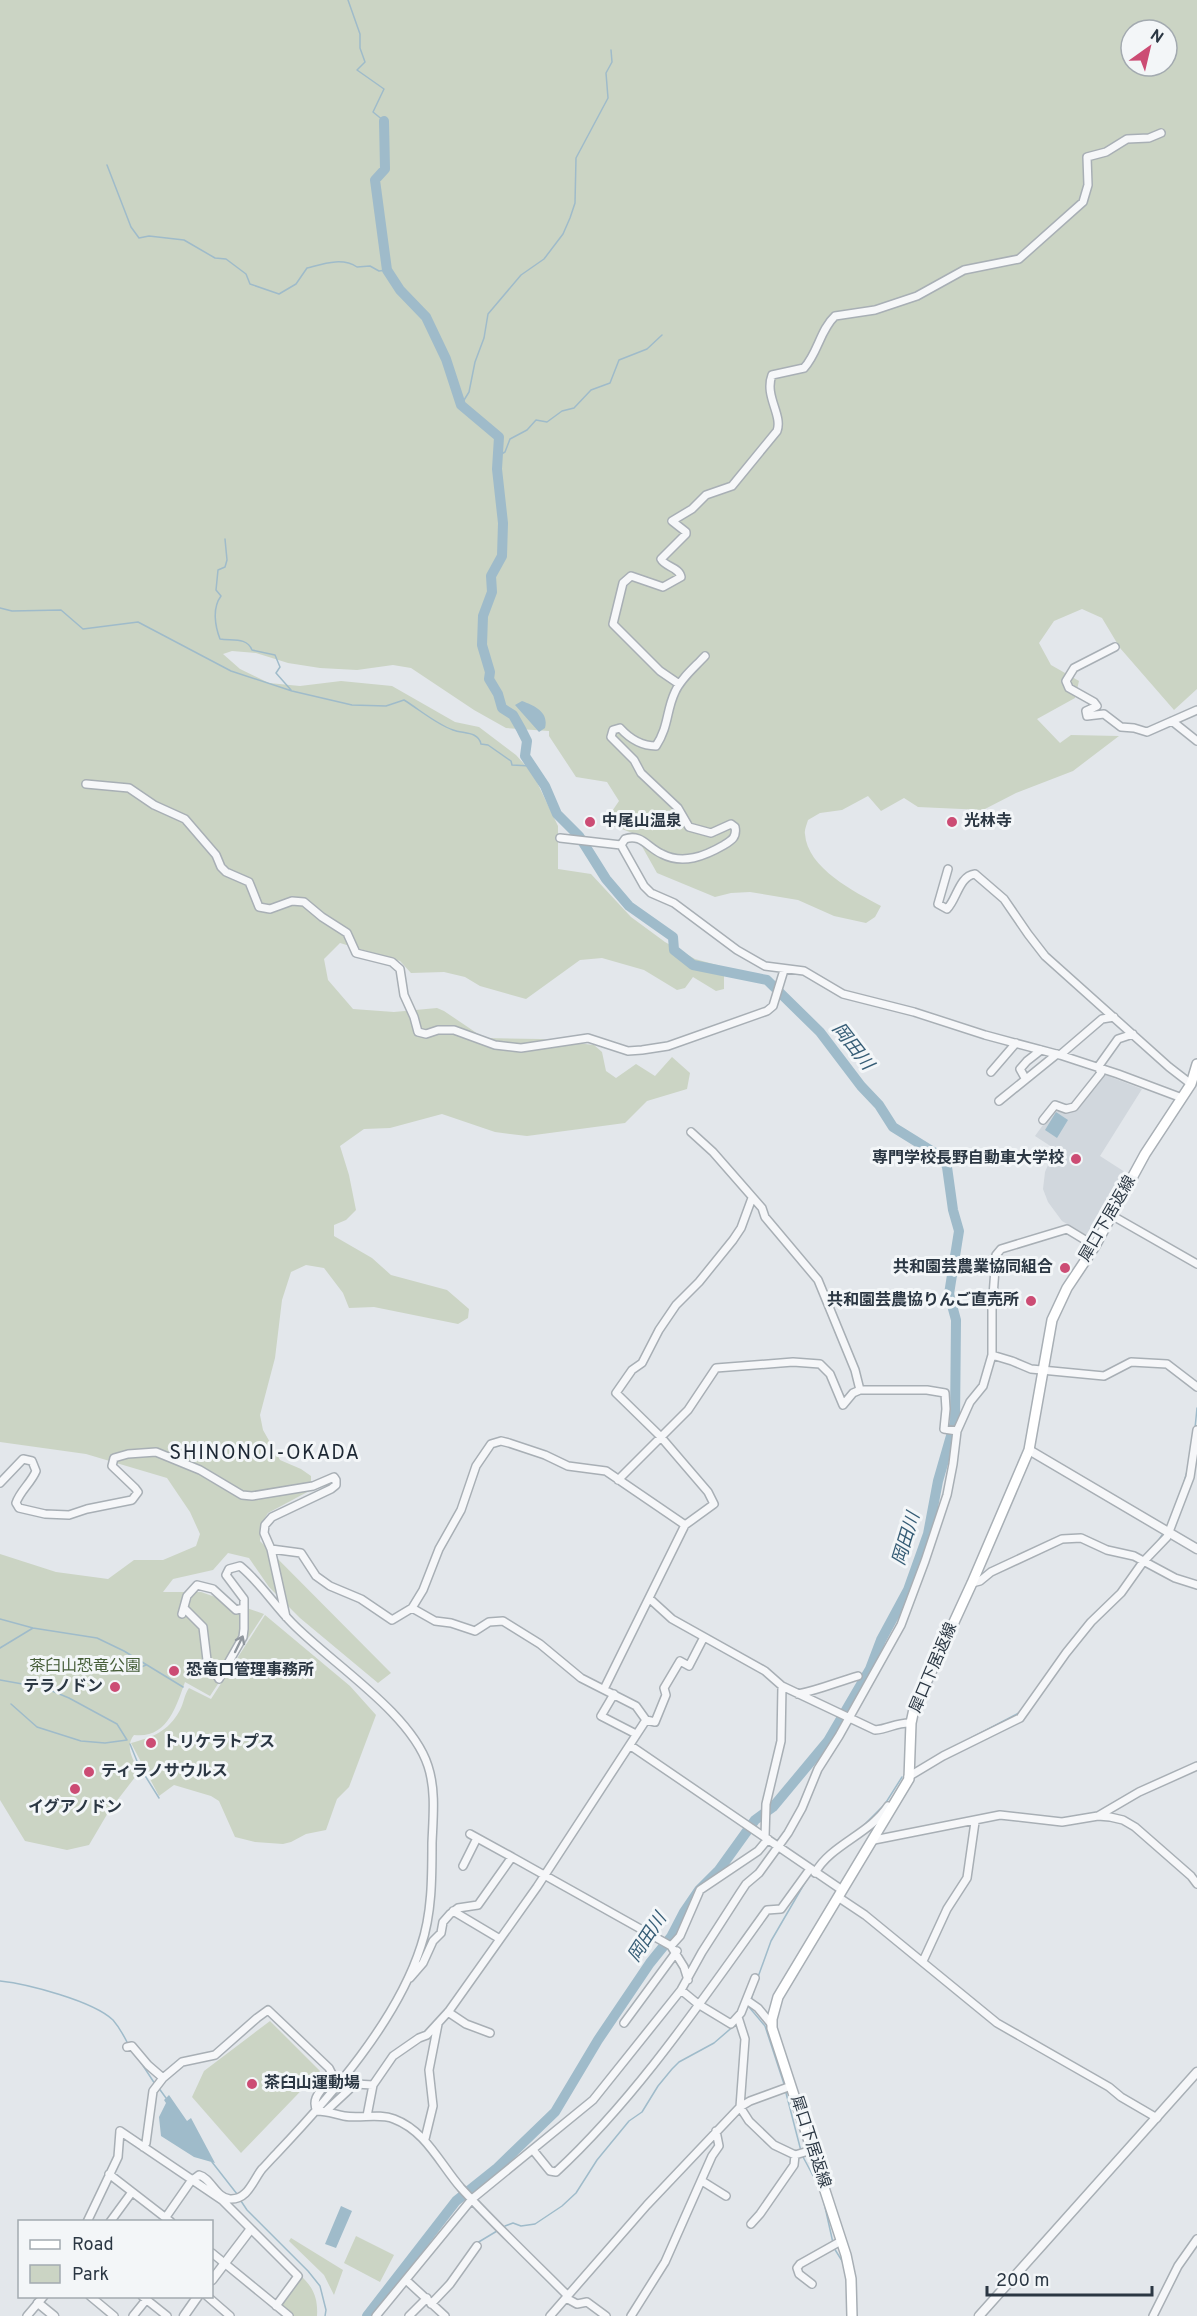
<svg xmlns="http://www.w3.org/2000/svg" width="1197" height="2316" viewBox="0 0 1197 2316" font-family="Overpass,'Noto Sans JP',sans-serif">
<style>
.built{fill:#d1d7dd}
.green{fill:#cbd4c4;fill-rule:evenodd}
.water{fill:#9fbbca}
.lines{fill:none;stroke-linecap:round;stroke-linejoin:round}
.stream{stroke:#9fbbca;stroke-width:1.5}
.river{stroke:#9fbbca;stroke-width:10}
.minor-casing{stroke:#a8afb5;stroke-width:10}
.tertiary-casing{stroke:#a8afb5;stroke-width:11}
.secondary-casing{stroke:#a8afb5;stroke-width:12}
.minor{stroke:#f6f7f9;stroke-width:7}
.tertiary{stroke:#f6f7f9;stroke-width:8}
.secondary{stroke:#fff;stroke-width:9}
.oneway{stroke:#90979e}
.poi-dot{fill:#cc4c74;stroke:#f3f6f8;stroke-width:2}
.labels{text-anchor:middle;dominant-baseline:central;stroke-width:6;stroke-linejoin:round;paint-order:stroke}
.poi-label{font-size:16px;font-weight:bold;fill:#2b3743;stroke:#f3f6f8;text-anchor:start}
.street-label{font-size:16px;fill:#2b3743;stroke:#f3f6f8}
.park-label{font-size:16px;fill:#465e39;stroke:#f3f6f8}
.water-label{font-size:18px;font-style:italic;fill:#365d76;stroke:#f3f6f8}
.quarter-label{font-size:20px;letter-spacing:1.5px;fill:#1d2834;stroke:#f3f6f8}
</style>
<rect width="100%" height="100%" fill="#e3e7eb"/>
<path class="built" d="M1103,1074L1142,1089L1100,1156L1128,1174L1094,1240L1062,1221L1048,1202L1043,1189L1045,1172L1055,1149L1035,1136L1056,1107L1067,1111Z"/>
<path class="green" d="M0,0H1197V689L1174,710L1120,648L1102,618L1082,609L1054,621L1039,643L1051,665L1079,681L1075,698L1037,719L1060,743L1071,735L1119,736L1073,771L1016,793L983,810L918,807L904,798L881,811L868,796L842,810L820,813L808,820C807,824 804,830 805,834C807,868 855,892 881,906L875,917L866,923L834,916L798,900L750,892L731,893L715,897L657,873L635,834L611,825L606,820L619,801L607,782L576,777L549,736V731L506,728L474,710L411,668L393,665L357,670L320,668L288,663L256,653L232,651L223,654L240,669L269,683L300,686L341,681L392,686L455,722L479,727L516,755L533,774L558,826V869L591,874L631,917L665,942L695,959L724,967V989L716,991L693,977L685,988L677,990L644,970L602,958L580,960L526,999L480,986L465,977L444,972L411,973L400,961L340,943L324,959L328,980L353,1009L394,1012L437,1008L444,1011L484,1038L541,1039L594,1045L602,1052L606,1071L616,1078L636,1064L655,1076L672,1057L690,1073L687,1089L647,1101L625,1123L527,1136L495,1132L442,1114L390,1128L364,1129L340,1146L349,1175L356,1210L346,1220L334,1225V1236L372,1258L391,1275L447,1290L469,1309L468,1318L458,1324L374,1307L349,1308L343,1293L324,1268L306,1265L291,1272L282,1300L275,1358L260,1415L263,1430L280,1460L301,1469L311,1476V1490L268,1513L262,1522L260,1541L391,1673L378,1683L300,1618L269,1587L249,1558L228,1553L213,1570L173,1579L163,1592H201L264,1614L210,1696L185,1682C176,1707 167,1739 134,1735C124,1747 134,1760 139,1772L109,1811L89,1845L67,1850L25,1841L0,1800V1554L56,1572L108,1579L134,1560H163L196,1546L200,1534L190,1512L167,1478L86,1454L0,1442ZM1131,30H1167V66H1131Z
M265,1615L350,1686L376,1715L349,1787L337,1799L326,1830L306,1834L291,1842L283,1844L255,1842L235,1837L219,1801L211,1796L174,1785L159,1796L131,1743C153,1737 168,1732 180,1710C184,1703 184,1695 189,1688L211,1699Z
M270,2021L320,2071L241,2153L192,2097L204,2071Z
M356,2236L394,2255L380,2282L344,2263Z
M291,2238L343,2270L334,2295L324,2275L289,2241Z
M301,2276C314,2288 318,2299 317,2316H293L281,2307L280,2303Z"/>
<path class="water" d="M522,701C535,706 549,712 545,728L539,732L515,705Z
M1056,1112L1068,1120L1057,1138L1045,1130Z
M169,2095L187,2121L191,2118L215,2163L194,2157L161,2136L159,2117L166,2103L164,2100Z
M341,2206L352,2211L336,2248L325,2244Z"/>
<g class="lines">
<path class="stream" d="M348,0L360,34V48L365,62L357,70L384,89L373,112L384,121
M107,165L131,227L139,238L149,236L184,240L215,258L226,259L246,274L250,284L279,294L296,284L307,268C323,264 342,257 357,267L370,266L379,271L387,270
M461,405L469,392L475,362L484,338L488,314L521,275L544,259L563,234L570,218L575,203L576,158L608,98L606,73L612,62L611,50
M498,456L505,452L510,439L527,430L536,420L547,422L562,411L574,408L591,390L610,383L619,360L647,349L662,335
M225,539L227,560L225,567L218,570L216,590L221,596C212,608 215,626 220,639C232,641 247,637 252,650L275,655L280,667L276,673L291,690
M0,608L12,611L61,610L83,629L138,622L231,671L292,691L352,705L386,706L404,700C420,710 436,724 453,730C463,734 478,731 481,744L488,745L511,761L512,765L531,766
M1195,1428L1197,1408
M1182,1489L1188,1468
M1156,1544L1162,1535
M1131,1574L1138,1563
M0,1619L33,1628L97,1638L124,1651L183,1687
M1075,1636L1094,1615
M0,1648L33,1628
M101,1669C115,1660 119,1663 134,1670L146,1665
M0,1680L45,1688L69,1698L117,1724L127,1740L105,1743L81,1741L37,1727L11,1704
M971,1738L1017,1714L1022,1710
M130,1744L139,1766L159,1798
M864,1825L885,1804L902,1777
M758,1977L771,1941L807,1879
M0,1981C28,1984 93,2001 113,2020C119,2027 124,2036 128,2044
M751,2000L754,1990
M749,2007L765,2026L784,2084
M744,2013L749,2004
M138,2058L155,2084
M158,2087L166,2098
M786,2093L801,2151
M802,2155L818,2185
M212,2162L237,2194
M823,2198L833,2243
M241,2201L247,2210L308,2271L320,2286L326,2310L325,2316
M505,2226L513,2223L521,2226L535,2224L562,2206L576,2193L597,2160L629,2121L642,2112L658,2086L672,2069L679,2062L714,2043L736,2024
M477,2243L497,2231
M834,2248L844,2264"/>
<path class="river" d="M367,2316L456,2201L496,2169L555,2112L598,2040L650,1963L671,1937L684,1912L699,1890L719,1870L755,1820L773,1807L828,1741L870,1669L881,1640L908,1590L928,1534L938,1481L955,1422L956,1320L949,1294L959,1231L953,1210L947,1167L943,1158L893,1127L879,1105L861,1086L820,1032L767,980L693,965L674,950L673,937L629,906L606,879L579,836L557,814L545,786L525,756L527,741L521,729L513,715L502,708L498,694L489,679L490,672L482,645L483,616L492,592L491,576L502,556L503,523L497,469L499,437L461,405L446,359L426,317L400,290L387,270L375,180L385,169L384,121"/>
<g class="minor-casing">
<path id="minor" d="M1115,647L1074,668L1066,681L1069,688L1094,702L1097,706L1086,711L1087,716L1104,714L1121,727L1134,728L1147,732L1197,710
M679,684L660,671L613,624L623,583L631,576L663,587L681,577C679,567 665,567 661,559L686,534V532L672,521L692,509L706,495L732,486L777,431C783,415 764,396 772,375L804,368C818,353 820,330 835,316L875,310L917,296L964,270L1019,259L1083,202L1088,185L1087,157L1106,152L1127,139L1149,138L1161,133
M1172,721L1197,741
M86,784L129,788L154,805L185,819L216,855L221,867L226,872L249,882L259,907L270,909L292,901L304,902L322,917L347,933L356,953L392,962L400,969L404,995L414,1017L418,1032L426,1034L438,1030H454L495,1045L521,1048L588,1038L628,1051L642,1050L668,1046L767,1011L773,1006L784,970
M560,838L621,845L644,886L651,893L674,903L737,950L765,966L804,971L843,994L914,1012L985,1035L1060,1055L1118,1074L1182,1098
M621,845L625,839C641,833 648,848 662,854C683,865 705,856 724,845C732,840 737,837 735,827L731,824L711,833L689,827L678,808L641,773L634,760L611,737L613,730L620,728C630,739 641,746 656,746C669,726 666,711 675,692C681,678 695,667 705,656
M948,869L938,904L947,909C957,899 959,876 975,874L1004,899L1028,934L1045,956L1169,1067L1191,1084
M1060,1055L1102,1019L1114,1017
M991,1072L1016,1043
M1025,1078L1020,1069L1027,1061L1041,1050
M999,1101L1057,1054
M1043,1120L1055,1105L1066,1109L1074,1107L1101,1073L1098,1067L1118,1039L1133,1034
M691,1132L713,1152L762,1208L765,1217L818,1280L855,1370L860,1390
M1113,1216L1197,1264
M992,1355L1012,1361L1031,1369L1104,1376L1131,1362L1167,1364L1197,1387
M618,1480L688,1410L716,1368L793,1362L820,1364L830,1374L843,1405L853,1393L860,1390H927L945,1393L946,1409L944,1429L957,1431
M0,1483L23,1459L32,1461L36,1471C31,1483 20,1491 16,1503L19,1508L45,1514L69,1515L87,1509L132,1500L138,1492L135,1488L112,1466L114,1458L128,1454L156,1452L200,1470L242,1495L252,1496L313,1486L334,1477L336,1480V1485L331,1489L272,1517L265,1525L264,1533L271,1549L286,1617
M271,1549L301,1553L316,1576L330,1586L361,1599L392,1620L412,1608L423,1590L439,1549L461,1510L476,1466L491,1444L501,1441L509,1443L545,1455L568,1466L606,1471L685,1525
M972,1583L980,1581L991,1572L1062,1539L1081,1538L1107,1550L1134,1556L1175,1578L1197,1585
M650,1599L672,1619L765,1671L782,1686L875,1730C889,1729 897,1722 911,1723
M412,1608L435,1621L451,1623L475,1631L489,1622L503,1621L540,1644L581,1678L636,1706L646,1720L655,1722L666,1695L664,1688L680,1661L689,1666L704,1637
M182,1614L187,1596L197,1585L213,1589L236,1610L244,1608
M604,1689L685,1525L714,1504L708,1492L660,1436L616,1393L632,1370L642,1363L659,1330L676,1305L699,1282L733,1240L741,1228L752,1198
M614,1694L601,1716L636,1734
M798,1694C819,1690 837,1682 858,1676
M631,1746L842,1890
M908,1777L943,1756L1020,1718L1066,1653L1091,1622L1121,1593L1143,1562L1167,1537L1190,1477L1197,1430
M1098,1816L1139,1792L1197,1766
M470,1834L512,1857
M765,1837L766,1804L781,1741L782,1686
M874,1840L1000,1815L1062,1822L1098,1816L1110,1817L1123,1820L1135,1827L1191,1876L1197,1884
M463,1866L477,1838
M815,1873C830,1845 870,1834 888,1806
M838,1897L865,1915L997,2023L1109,2087L1121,2097L1157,2118
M453,1911L500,1939
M671,1946L680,1936L700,1890L758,1851L768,1839
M923,1961L947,1909L967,1878L975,1822
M410,1978L423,1963L433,1941L441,1933L443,1922L450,1914L458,1908L478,1905L512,1857L671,1946L684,1967L688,1980
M681,1990L698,2004L731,2024L741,2013L755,1978
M748,2001L758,2008L772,2025
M448,2012L466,2024L490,2033
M738,2017L745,2039L740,2107L749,2121L774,2145L795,2155L812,2150
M624,2023L677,1951
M127,2047L132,2046L148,2065L163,2078L182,2062L215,2055L257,2018L268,2010L329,2068L332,2074C327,2087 309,2096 317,2111
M317,2111C327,2111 334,2114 344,2116C360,2119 379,2113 394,2119C426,2131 440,2164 461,2188C495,2225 532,2260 568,2296
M326,2111L355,2084L373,2085
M367,2116L373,2085L393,2056L419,2038L427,2035L449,2011L537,1887L646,1720
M120,2131L222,2200L298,2276L276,2306
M425,2139L433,2106L429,2070L438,2024
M143,2147L146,2143L153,2091L163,2078
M533,2150L550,2171L556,2172C637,2097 702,2000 767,1910L781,1909L810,1869
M109,2174L171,2222
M702,2181L726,2196
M166,2217L191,2181L199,2175C211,2178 216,2198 230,2199C248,2200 253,2180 262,2169C267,2164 272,2158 277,2153C331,2096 397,2021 421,1946C432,1914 432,1877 432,1843C433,1818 436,1790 428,1766C411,1713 331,1663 292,1623C274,1605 260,1582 240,1566L229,1569L226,1575L244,1599V1629L243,1637L219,1679L207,1660L203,1627L185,1609
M87,2222L118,2157L120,2131
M110,2222L132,2192
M751,2224L760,2214L794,2165L795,2155
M212,2253L289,2316
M406,2280L445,2316
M812,2284L799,2274L797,2268L800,2264L841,2241
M90,2296L114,2316
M142,2296L167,2316
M207,2296L230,2316
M566,2298L577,2304L587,2302L606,2316
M431,2304L450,2284L477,2246
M27,2316L44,2296
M133,2316L146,2300
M376,2316L472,2199L593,2100L681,1990L702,1952L740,1893L746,1884L759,1873L788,1833L802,1808L818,1769L839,1736L901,1625L925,1561L947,1495L953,1464L957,1431L970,1402L983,1386L992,1355V1310L996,1255L1001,1249L1067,1229L1095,1246
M409,2316L427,2298
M550,2316L647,2205L740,2107L750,2101L791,2086
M631,2316L665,2262L712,2156L719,2146L716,2131
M1153,2316L1178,2266L1197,2239"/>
</g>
<g class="tertiary-casing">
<path id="tertiary" d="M1029,1450L1197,1549
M212,2280L250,2230
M38,2303L54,2316
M184,2316L198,2296
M979,2316L1197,2072"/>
</g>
<g class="secondary-casing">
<path id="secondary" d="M852,2316L851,2279L846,2255L772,2028V2019L778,1997L909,1779L911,1723L914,1709L972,1583L1029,1450L1052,1320L1067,1288L1095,1246L1145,1154L1191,1084L1197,1064"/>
</g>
<use href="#minor" class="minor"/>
<use href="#tertiary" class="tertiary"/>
<use href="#secondary" class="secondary"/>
</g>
<defs><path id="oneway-shaft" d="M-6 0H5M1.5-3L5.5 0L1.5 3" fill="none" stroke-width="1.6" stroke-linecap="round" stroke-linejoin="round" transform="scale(1.5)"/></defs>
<use class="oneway" href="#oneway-shaft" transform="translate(239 1644) rotate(-64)"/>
<g class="poi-dot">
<circle cx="590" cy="822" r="6"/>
<circle cx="952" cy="822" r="6"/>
<circle cx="1076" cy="1159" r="6"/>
<circle cx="1065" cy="1268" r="6"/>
<circle cx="1031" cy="1301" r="6"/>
<circle cx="174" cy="1671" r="6"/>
<circle cx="115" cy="1687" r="6"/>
<circle cx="151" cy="1743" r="6"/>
<circle cx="89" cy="1772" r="6"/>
<circle cx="75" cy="1789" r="6"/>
<circle cx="252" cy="2084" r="6"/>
</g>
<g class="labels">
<g class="poi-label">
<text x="602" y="822">中尾山温泉</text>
<text x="964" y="822">光林寺</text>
<text x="1064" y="1159" text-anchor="end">専門学校長野自動車大学校</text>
<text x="1053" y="1268" text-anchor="end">共和園芸農業協同組合</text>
<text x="1019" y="1301" text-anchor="end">共和園芸農協りんご直売所</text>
<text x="186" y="1671">恐竜口管理事務所</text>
<text x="103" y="1687" text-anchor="end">テラノドン</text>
<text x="163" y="1743">トリケラトプス</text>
<text x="101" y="1772">ティラノサウルス</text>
<text x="75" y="1808" text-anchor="middle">イグアノドン</text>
<text x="264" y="2084">茶臼山運動場</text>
</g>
<g class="street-label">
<text transform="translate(1108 1219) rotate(-60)">犀口下居返線</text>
<text transform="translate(934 1668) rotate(-67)">犀口下居返線</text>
<text transform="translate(810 2142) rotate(72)">犀口下居返線</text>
</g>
<g class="park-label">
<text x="85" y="1667">茶臼山恐竜公園</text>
</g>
<g class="water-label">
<text transform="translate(852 1047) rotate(52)">岡田川</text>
<text transform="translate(907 1539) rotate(-73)">岡田川</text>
<text transform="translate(648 1938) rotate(-57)">岡田川</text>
</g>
<g class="quarter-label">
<text x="265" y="1454">SHINONOI-OKADA</text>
</g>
</g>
<rect x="18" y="2220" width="195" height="78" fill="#f3f6f8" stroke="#a3aab0" stroke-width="1.5"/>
<rect x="30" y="2240" width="30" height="9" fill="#ffffff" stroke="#a3aab0" stroke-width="1.5"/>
<text x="72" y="2250" font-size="18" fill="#2b3743">Road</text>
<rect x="30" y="2265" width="30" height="18" fill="#cbd4c4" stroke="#a3aab0" stroke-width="1.5"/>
<text x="72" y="2280" font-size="18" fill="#2b3743">Park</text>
<g transform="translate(1149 48) rotate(34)"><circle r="28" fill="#f3f6f8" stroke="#a3aab0" stroke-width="1.5"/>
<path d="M0-4.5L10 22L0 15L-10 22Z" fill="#cc4c74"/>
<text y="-9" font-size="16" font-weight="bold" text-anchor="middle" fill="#2b3743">N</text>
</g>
<path d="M987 2286v9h165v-9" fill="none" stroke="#2b3743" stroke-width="3"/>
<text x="996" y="2286" font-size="18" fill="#2b3743" stroke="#f3f6f8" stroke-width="4.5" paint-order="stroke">200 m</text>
</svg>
